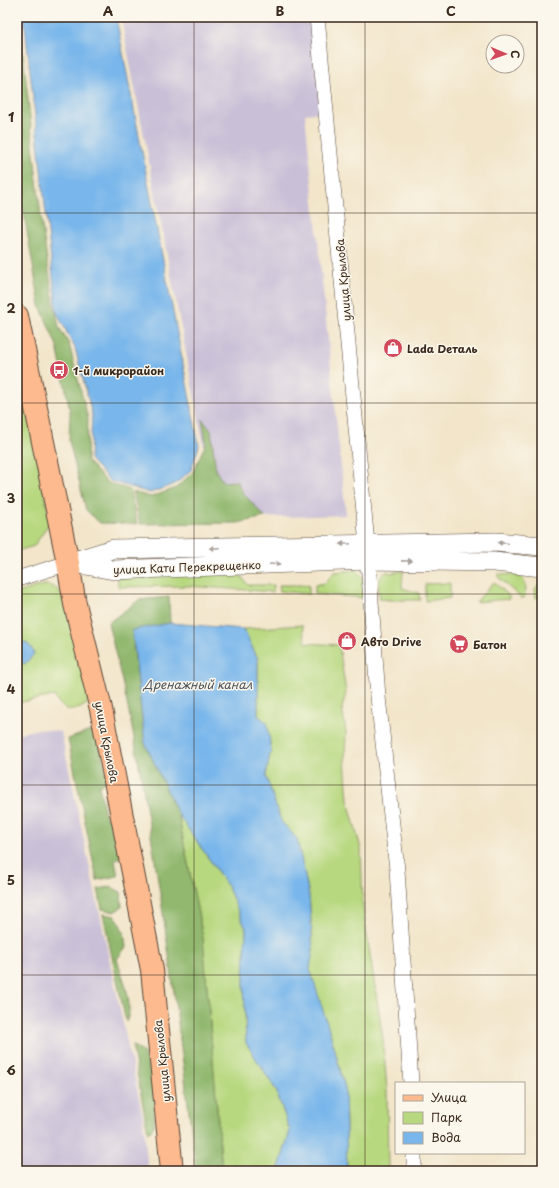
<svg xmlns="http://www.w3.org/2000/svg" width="559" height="1188" viewBox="0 0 559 1188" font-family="'Playpen Sans',sans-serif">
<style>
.industrial{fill:#c9bfd7}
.green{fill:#b7d87f;stroke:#79814e}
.forest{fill:#91b86e;stroke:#667146}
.water{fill:#78b6eb;stroke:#5a7084}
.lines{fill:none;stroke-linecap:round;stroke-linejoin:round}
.minor-casing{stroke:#564638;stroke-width:16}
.tertiary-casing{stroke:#564638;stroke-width:20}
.primary-casing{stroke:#564638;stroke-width:24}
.minor{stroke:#fff;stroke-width:15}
.tertiary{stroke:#fff;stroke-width:19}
.primary{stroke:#fcba8e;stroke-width:22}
.oneway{fill:#a79f9a}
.grid{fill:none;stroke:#3b2a1e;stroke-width:1;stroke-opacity:0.55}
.labels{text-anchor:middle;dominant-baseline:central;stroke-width:3;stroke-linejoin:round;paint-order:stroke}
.street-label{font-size:11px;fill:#3b2a1e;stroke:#fbf7ec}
.poi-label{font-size:11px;font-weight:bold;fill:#3b2a1e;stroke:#fbf7ec;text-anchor:start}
.water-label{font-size:12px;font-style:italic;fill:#4d545c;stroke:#fbf7ec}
.neatline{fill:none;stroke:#3b2a1e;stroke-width:1.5}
.grid-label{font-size:13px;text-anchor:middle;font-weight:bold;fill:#3b2a1e}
</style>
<rect width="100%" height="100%" fill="#fbf7ec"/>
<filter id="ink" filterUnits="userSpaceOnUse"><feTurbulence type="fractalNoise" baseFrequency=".025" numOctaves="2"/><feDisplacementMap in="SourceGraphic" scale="8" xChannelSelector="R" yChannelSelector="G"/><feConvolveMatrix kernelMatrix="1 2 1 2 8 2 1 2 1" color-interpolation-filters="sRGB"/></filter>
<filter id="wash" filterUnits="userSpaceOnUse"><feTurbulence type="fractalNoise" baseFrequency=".012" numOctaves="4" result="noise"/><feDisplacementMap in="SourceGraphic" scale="16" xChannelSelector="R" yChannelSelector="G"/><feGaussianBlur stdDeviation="0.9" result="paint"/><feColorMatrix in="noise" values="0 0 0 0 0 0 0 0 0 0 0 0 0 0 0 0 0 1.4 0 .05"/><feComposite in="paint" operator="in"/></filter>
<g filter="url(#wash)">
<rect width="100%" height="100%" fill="#f2e5c9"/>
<path class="industrial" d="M121,17H312L322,112L305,114L346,515L218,519Z
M38,729L61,732L143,1117L148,1171H17V734Z"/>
<path class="green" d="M17,359L50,522L34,546L17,551Z
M357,570L363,578L367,598L315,594V585L325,583L334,572Z
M388,571L389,573L403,571L402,588L419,593L420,600H389L380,599C378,588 376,577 388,571Z
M238,572L248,585H274L273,592L188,586L118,587V576Z
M498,574L514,575L523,578L526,588L524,598H521L498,577Z
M542,581V597L536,598L535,589Z
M494,582L509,596V599L476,602Z
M450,583V598L425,601V584Z
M43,585C54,585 58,589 65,598L89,696L88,703C72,715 63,711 54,696L17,703V593Z
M279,585H309V594L280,591Z
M302,625L306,643L339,645L346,693L342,708L346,733L345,758L348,801L361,849L363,909L383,1039L387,1091L388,1171H347L345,1088L331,1036L309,969L313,950L309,895L297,839L281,821L266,776L271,749L258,716V659L243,629Z
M178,814L227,885L246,929L244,982L246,1043L276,1090L290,1131L278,1171H222L203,938Z"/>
<path class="forest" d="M17,17H19L42,226L54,304L59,327L69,344L88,419L87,461L108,483L130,490L137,524L100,523L86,510L69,441L70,411L57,346L40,306L23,208L17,171Z
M202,419L211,430L216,471L223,482L237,481L243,493L265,517L238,523L140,524L133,492L151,497L176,488L193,472L206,443Z
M169,597L170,623L132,631L145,743L178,814L203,938L222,1171H196C179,1026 161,881 134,738C127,699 117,661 108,623L139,600Z
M90,731L98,734L107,780L99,786L106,818L114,821L122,855L115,861L118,876L97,880L68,739Z
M111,887L121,892L122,907L114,912L102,909L98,889Z
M103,914L115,916L124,932L126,947L117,959C122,975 135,1007 126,1022Z
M132,1045L144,1053L155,1089L154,1126L148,1133Z"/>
<path class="water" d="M24,17H116L199,446L191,470L175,484L150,493L110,481L90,459L92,414L75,348L57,313Z
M170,623L243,629L258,659V716L267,722L271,749L266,776L281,821L297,839L309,895L313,950L310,969L331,1036L345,1088L347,1171H278L290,1131L276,1090L246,1043L244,982L246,929L227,885L178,814L145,743L132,630Z
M17,641C26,641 32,646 34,654L25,664L17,661Z"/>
</g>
<g filter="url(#ink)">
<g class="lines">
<g class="minor-casing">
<path id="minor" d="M317,17L367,544
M368,560L378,697L397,870L411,1083
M17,579L68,563
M414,1153V1171"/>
</g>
<g class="tertiary-casing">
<path id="tertiary" d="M68,563L113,549L496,542L542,546
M74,563L114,570L368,560L494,562L542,567"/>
</g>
<g class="primary-casing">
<path id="primary" d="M17,316L68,563L75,604L101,709L152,970L172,1171"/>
</g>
<use href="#minor" class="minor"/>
<use href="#tertiary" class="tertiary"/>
<use href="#primary" class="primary"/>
</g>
<defs><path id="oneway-solid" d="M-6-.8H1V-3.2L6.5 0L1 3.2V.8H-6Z"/></defs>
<g class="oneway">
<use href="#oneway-solid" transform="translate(503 543) rotate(-175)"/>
<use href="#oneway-solid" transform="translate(345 544) rotate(178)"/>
<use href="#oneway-solid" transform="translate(215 548) rotate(178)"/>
<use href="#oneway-solid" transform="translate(407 561) rotate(1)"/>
<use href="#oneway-solid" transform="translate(275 564) rotate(-2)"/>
</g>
</g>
<path class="grid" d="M194,17V1171M365,17V1171M17,213H542M17,403H542M17,594H542M17,785H542M17,975H542"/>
<defs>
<g id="shop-disc" transform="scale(1)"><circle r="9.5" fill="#d1495b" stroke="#fbf7ec"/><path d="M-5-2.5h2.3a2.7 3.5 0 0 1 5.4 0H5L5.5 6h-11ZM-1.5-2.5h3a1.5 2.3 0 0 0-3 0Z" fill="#fff"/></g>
<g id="bus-disc" transform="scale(1)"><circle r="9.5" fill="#d1495b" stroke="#fbf7ec"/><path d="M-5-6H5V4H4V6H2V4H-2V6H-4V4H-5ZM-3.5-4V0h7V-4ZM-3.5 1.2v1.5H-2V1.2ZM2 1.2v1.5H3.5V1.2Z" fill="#fff"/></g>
<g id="supermarket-disc" transform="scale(1)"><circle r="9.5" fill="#d1495b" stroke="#fbf7ec"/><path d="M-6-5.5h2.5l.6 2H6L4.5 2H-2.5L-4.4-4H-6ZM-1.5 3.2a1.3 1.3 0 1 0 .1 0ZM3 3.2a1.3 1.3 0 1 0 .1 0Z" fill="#fff"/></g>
</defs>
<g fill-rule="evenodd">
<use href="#shop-disc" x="393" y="348"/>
<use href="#bus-disc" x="59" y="370"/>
<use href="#shop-disc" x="347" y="641"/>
<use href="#supermarket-disc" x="459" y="644"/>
</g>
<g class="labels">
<g class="street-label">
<text transform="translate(343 280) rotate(-95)">улица Крылова</text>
<text transform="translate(187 567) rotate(-2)">улица Кати Перекрещенко</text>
<text transform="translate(107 742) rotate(79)">улица Крылова</text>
<text transform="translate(162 1061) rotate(-96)">улица Крылова</text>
</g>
<g class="poi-label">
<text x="407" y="348">Lada Dеталь</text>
<text x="73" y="370">1-й микрорайон</text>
<text x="361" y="641">Авто Drive</text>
<text x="473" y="644">Батон</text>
</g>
<g class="water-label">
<text x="198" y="684">Дренажный канал</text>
</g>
</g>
<rect width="559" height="1188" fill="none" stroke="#fbf7ec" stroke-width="44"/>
<rect x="395" y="1082" width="130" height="72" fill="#fbf7ec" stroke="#aea59a"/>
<rect x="403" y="1095" width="20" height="6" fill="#fcba8e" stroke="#aea59a"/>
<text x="431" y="1102" font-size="12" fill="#3b2a1e">Улица</text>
<rect x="403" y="1112" width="20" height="12" fill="#b7d87f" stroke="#aea59a"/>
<text x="431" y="1122" font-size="12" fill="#3b2a1e">Парк</text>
<rect x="403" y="1132" width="20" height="12" fill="#78b6eb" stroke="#aea59a"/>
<text x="431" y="1142" font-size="12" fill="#3b2a1e">Вода</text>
<g transform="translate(505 54) rotate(92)"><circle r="19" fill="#fbf7ec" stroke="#aea59a"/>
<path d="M0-3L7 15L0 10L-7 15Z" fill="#d1495b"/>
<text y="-6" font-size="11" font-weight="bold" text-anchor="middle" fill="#3b2a1e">С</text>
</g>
<rect x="22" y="22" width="515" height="1144" class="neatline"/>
<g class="grid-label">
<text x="108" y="16">A</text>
<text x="280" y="16">B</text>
<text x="451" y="16">C</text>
<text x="11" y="122">1</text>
<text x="11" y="313">2</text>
<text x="11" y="503">3</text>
<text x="11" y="694">4</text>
<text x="11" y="885">5</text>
<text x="11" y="1075">6</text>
</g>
</svg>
